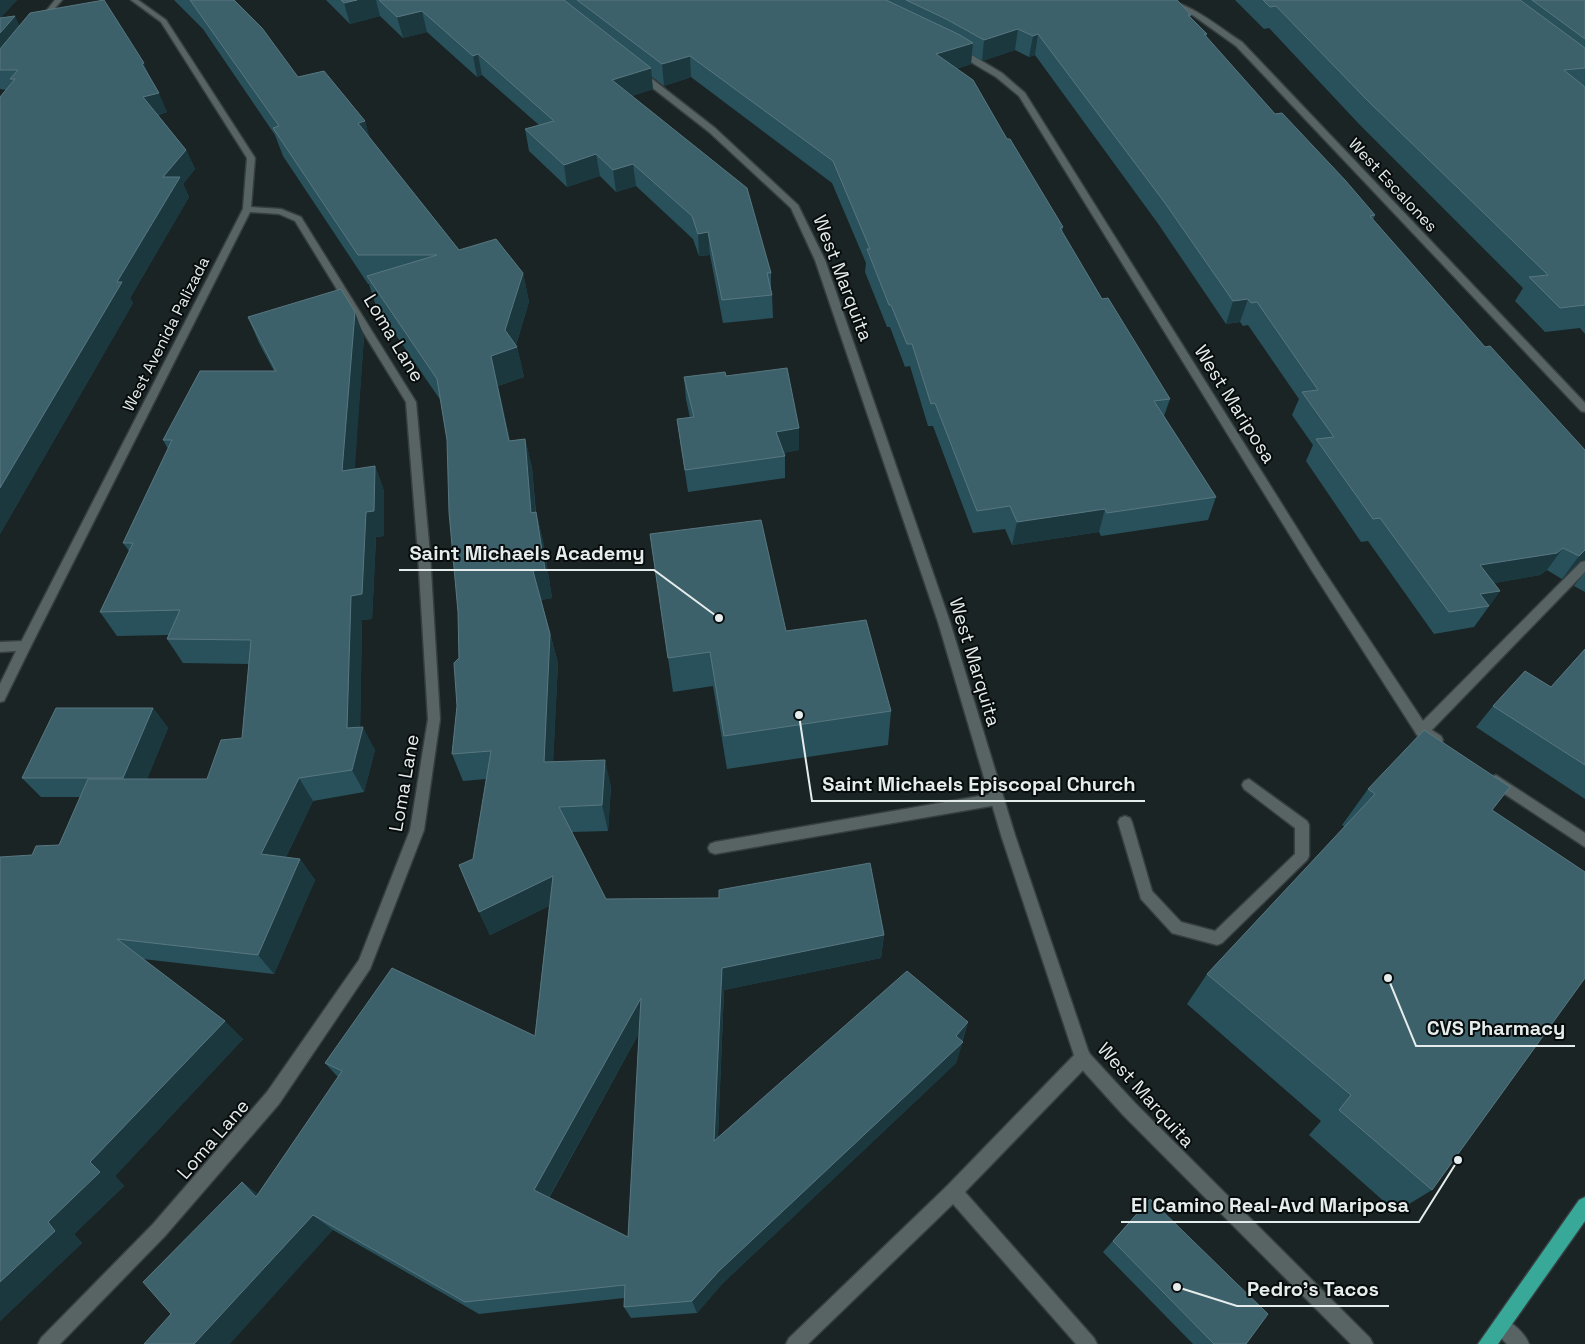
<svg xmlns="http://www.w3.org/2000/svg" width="1585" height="1344" viewBox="0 0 1585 1344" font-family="'Space Grotesk',sans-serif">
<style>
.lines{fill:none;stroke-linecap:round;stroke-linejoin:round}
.lane-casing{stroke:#363e3f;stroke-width:3}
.street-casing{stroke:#363e3f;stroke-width:3}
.secondary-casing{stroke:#363e3f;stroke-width:3}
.primary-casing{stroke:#363e3f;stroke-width:3}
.lane{fill:#586464;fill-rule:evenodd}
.street{fill:#586464;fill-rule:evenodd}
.secondary{fill:#586464;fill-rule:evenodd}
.primary{fill:#38a899;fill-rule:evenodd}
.wall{fill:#29515c;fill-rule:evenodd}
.shaded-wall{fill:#1b383f}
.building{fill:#3d616b;stroke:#587780;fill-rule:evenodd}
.labels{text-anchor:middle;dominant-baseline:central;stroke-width:4;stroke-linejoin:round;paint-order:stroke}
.far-street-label{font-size:16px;fill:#e5ecec;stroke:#080c0d}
.street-label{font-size:19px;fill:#e5ecec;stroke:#080c0d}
.leader{fill:none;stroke:#e5ecec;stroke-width:2}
.callout-dot{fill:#e5ecec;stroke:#080c0d;stroke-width:2}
.callout-label{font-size:20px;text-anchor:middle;font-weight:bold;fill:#e5ecec;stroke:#080c0d;stroke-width:4;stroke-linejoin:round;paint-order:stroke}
</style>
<rect width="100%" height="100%" fill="#1a2424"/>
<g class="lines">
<g class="lane-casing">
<path id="lane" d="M1585,561V572L1427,735H1417L1415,731L1417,727L1581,562Z
M1249,779L1307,821L1309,825V856L1307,860L1222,943L1217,945L1172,933L1141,899L1118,822L1120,818L1125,816L1130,818L1132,822L1152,891L1181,922L1215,931L1295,854V828L1244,789L1242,785L1244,781Z
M997,793L1002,795L1004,799L1002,803L997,805L715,854L710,852L708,848L710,844L715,842Z
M1083,1050L1089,1052L1091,1058L1089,1064L965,1192L1094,1338L1097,1344H1076L953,1204L808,1344H786L789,1338L947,1186L1077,1052Z
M1501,1317C1512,1322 1525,1333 1529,1344H1507L1495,1332L1492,1326L1495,1320Z"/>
</g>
<g class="street-casing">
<path id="street" d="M131,0H138L166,20L255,158L251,207L281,209L301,217L416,402L430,554L440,719L424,830L370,969L279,1104L165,1236L60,1344H38L41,1338L153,1224L267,1092L359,960L410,830L428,719L418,554L406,402L295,221L279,214L250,212L31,646L25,651L19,646L243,209L247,158L161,22Z
M954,48H960L1002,73L1025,93L1320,565L1427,727L1441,736L1443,740L1441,744C1432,747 1425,739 1417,735L1312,571L1019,96L996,77L954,52Z
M636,71H642L715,128L798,205L825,260L950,622L1015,835L1089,1053L1135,1103L1370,1338L1373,1344H1351L1123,1115L1077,1064L1001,835L938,622L815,260L791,208L709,132L636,75Z
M1496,775L1585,833V847L1491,785L1489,781L1491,777Z"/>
</g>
<g class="secondary-casing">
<path id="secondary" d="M55,0H62L43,22H39V20Z
M1162,0C1187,0 1220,28 1242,42L1585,403V412L1581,411L1236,46L1194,16Z
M25,641L31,646L4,701L0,702V684L16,651L0,652V642Z"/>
</g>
<g class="primary-casing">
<path id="primary" d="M1585,1197V1221L1498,1344H1478L1579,1200Z"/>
</g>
<use href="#lane" class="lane"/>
<use href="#street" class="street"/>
<use href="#secondary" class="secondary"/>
<use href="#primary" class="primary"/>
</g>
<path class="wall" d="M0,0H17L0,18L150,77L167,112L158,115L186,150L195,169L183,184L189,197L130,298L133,303L0,534V97L6,90L0,89Z
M174,0H234L298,77L365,121L369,137L459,250L523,273L529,302L516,345L517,347L524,377L498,386L510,441L525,439L532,468L536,512L543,541L552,598L541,600L558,663L553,761L611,786L608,831L572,832L606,899L884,935L881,958L724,990L718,1137L968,1022L956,1063L722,1284L697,1313L631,1318L624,1307V1298L479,1314L333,1230L171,1314L258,1194L338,1077L325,1063L535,1036L549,906L490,935L479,912L473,859L486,779L463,781L452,754L457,706L459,658L458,612L447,440L441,401L376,306L369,284H368L283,156L275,135L203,29ZM639,1033L628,1237L549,1198Z
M326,0H1177L1191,15L1190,17L1207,34L1206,37L1275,114L1375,215L1373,220L1485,347L1585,450L1580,561L1562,579L1547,570L1540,575L1494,583L1500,591L1474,627L1434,634L1368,541L1361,542L1306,461L1313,445L1292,415L1299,399L1248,325L1243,326L1240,322L1226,324L1159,225L1035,55L1029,57L1015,50L982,61L972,55L971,64L956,69L1007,139L1063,227L1062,232L1102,299L1170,399L1164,416L1216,497L1208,520L1101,536L1099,532L1012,545L1005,529L973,533L933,426H928L910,366L905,367L890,327H887L865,272L866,263L832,183L691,77L664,86L651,76L653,89L632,96L771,273V290L772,295L773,318L723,323L710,255L699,256L693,239L636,186L616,192L600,176L567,187L529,151L525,129L539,125L482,75L477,77L427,32L403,38L380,16L350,24Z
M1235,0H1585V334L1580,328L1545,332L1515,301L1523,288L1359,124L1269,28L1264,29Z
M248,317L364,337L354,469L375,466L384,491V536L376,537L372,619L362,620L360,727L375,750L364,792L313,801L286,857L300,859L315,880L274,974L143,959L243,1039L115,1176L124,1186L74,1234L82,1243L0,1321L32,855L59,845L80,797H41L22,778L153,708L168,728L147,779H207L242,738L249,664L183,663L167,639L169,635L117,636L100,612L129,551L123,543L168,449L163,440L274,371L259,343Z
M726,376L799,450L783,453L785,456V478L688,492L680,441L677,419L690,418L686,399L684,377Z
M650,534L786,631L891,711L888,745L727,769L713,686L673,692Z
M1585,572V592L1574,586Z
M1585,649V799L1476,727L1493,706L1551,687Z
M1368,789L1492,810L1432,1190L1396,1212L1309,1135L1321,1121L1187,1004L1207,974L1345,827L1342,825Z
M1150,1199L1246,1344H1193L1103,1252Z"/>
<path class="shaded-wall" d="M0,0H17L0,19Z
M357,0H376L380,16L350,24L344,3Z
M422,11L427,32L403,38L397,17Z
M15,16L24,35L0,64V33Z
M1018,29L1015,50L982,61L984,40Z
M1038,34L1035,55L1029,57L1033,36Z
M973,43L971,64L934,76L936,54Z
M478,54L482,75L477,77L473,56Z
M690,56L691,77L664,86L662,64Z
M144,63L152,82L142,64Z
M651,68L653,89L614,102L612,80Z
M159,93L167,112L152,116L143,97Z
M365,121L373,150L358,123Z
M186,150L195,169L183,184L189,197L130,298L133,303L0,534V488L117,282L163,177Z
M596,154L600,176L567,187L564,165Z
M633,164L636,186L616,192L613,170Z
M708,232L710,255L699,256L698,234Z
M523,273L529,302L515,348L517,347L524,377L498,386L517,470L509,441L491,356L505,330Z
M1248,299L1240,322L1226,324L1233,301Z
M355,312L364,337L353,496L342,471Z
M799,428V450L776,454V432Z
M525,439L532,468L538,542L531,513Z
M375,466L384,491V536L376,537L372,619L362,620L360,740L363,727L375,750L364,792L352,770L347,728L351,596Z
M1105,509L1099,532L1012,545L1017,522Z
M536,512L543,541L552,598L540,600L533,571Z
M1563,548L1547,570L1540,575L1465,588L1480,565Z
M1585,550V560L1580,561L1562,579L1579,556Z
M1500,591L1489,606L1480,594Z
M550,634L558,663L552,788L544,762Z
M153,708L168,728L140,797L123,778Z
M605,760L611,786L608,831L602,805Z
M299,778L313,801L277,875L261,854Z
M300,859L315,880L274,974L258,955Z
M553,876L561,900L490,935L479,912Z
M884,935L881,958L724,990L717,1158L714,1141L722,968Z
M641,998L646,1020L544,1206L534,1190Z
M225,1021L243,1039L115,1176L124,1186L74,1234L82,1243L0,1321V1282L48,1222L90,1162Z
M968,1022L961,1043L963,1042L956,1063L722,1284L697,1313L692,1301L719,1271L956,1036Z
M242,1182L264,1198L256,1197Z
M313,1215L333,1230L230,1344H194Z"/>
<path class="building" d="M104,0L144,63L142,64L159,93L143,97L186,150L163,177H180L117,282H122L0,488V97L15,79H10L18,70H0V49L30,13Z
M190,0H234L262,28L298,77L324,71L365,121L358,123L459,250L496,239L523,273L505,330L517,347L491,356L509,441L525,439L531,513L536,512L545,569L533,571L550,634L544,762L605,760L602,805L559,807L606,899L719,898V890L870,863L884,935L722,968L714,1141L907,971L968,1022L956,1036L963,1042L719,1271L692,1301L624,1307L625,1285L465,1302L313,1215L194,1344H144L171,1314L143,1282L242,1182L256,1197L342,1071L325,1063L392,968L535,1036L553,876L479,912L459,865L473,859L491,751L452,754L457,706L454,663L459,658L458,612L449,512L447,440L437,379L367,276L437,255H358L273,128L279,126ZM641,998L628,1237L534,1190Z
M341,0H357L344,3Z
M379,0H564L651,68L612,80L747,188L771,273H767L772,295L722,300L708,232L698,234L692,216L633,164L613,170L596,154L564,165L525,129L554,121L478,54L473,56L422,11L397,17Z
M577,0H886L960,35L973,43L936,54L973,80L1007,139H1010L1063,227L1060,228L1102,299L1108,298L1170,399L1154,401L1216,497L1107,513L1105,509L1017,522L1010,506L977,511L935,403L931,404L912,344H907L891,305H889L867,249H870L833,161L690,56L662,64Z
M906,0H1177L1191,15H1188L1207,34H1204L1275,114L1282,113L1345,180L1375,215L1370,216L1485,347L1490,346L1585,450V550L1579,556L1563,548L1557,553L1480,565L1500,591L1480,594L1489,606L1449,612L1380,518L1373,519L1316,439L1334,437L1302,392L1318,390L1257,302L1251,303L1248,299L1233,301L1165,203L1038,34L1033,36L1018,29L984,40L946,19Z
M1263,0H1520L1585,48V68L1564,70L1585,87V305L1560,308L1529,277L1548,275L1368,101L1276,6L1270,7Z
M1532,0H1585V39Z
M15,16L0,33V18Z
M341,289L355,312L342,471L375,466L374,511L366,512L362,594L351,596L347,728L363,727L352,770L299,778L261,854L300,859L258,955L117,939L225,1021L90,1162L100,1172L48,1222L55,1231L0,1282V857L32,855L36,846L59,845L88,779H207L221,740L242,738L251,640L167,639L180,610L100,612L133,543H123L172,440H163L200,371H276L248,317Z
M787,368L799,428L776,432L785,456L685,470L677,419L694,417L684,377L725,372L726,376Z
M761,520L786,631L866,620L891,711L724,736L710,652L668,658L650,534Z
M1585,649V765L1493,706L1525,671L1551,687Z
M56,708H153L123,778H22Z
M1424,730L1510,787L1492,810L1585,872V978L1432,1190L1339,1110L1351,1095L1207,974L1375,794L1368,789Z
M1150,1199L1268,1314L1246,1344H1214L1113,1241Z"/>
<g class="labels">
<g class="far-street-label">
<text transform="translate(1393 185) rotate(47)">West Escalones</text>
<text transform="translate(166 334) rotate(-63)">West Avenida Palizada</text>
</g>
<g class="street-label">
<text transform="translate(843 278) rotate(69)">West Marquita</text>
<text transform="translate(394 338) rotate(59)">Loma Lane</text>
<text transform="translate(1235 404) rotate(58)">West Mariposa</text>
<text transform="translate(975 662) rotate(73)">West Marquita</text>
<text transform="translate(404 783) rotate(-80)">Loma Lane</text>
<text transform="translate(1146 1095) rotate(48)">West Marquita</text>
<text transform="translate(213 1139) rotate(-49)">Loma Lane</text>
</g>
</g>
<path class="leader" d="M719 618L654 570H399M799 715L812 801H1145M1388 978L1416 1046H1575M1458 1160L1419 1222H1121M1177 1287L1237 1306H1389"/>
<g class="callout-dot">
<circle cx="719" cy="618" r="5"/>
<circle cx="799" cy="715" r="5"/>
<circle cx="1388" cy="978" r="5"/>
<circle cx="1458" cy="1160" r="5"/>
<circle cx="1177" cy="1287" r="5"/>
</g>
<g class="callout-label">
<text x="527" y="560">Saint Michaels Academy</text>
<text x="979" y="791">Saint Michaels Episcopal Church</text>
<text x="1496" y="1035">CVS Pharmacy</text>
<text x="1270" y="1212">El Camino Real-Avd Mariposa</text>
<text x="1313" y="1296">Pedro's Tacos</text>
</g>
</svg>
